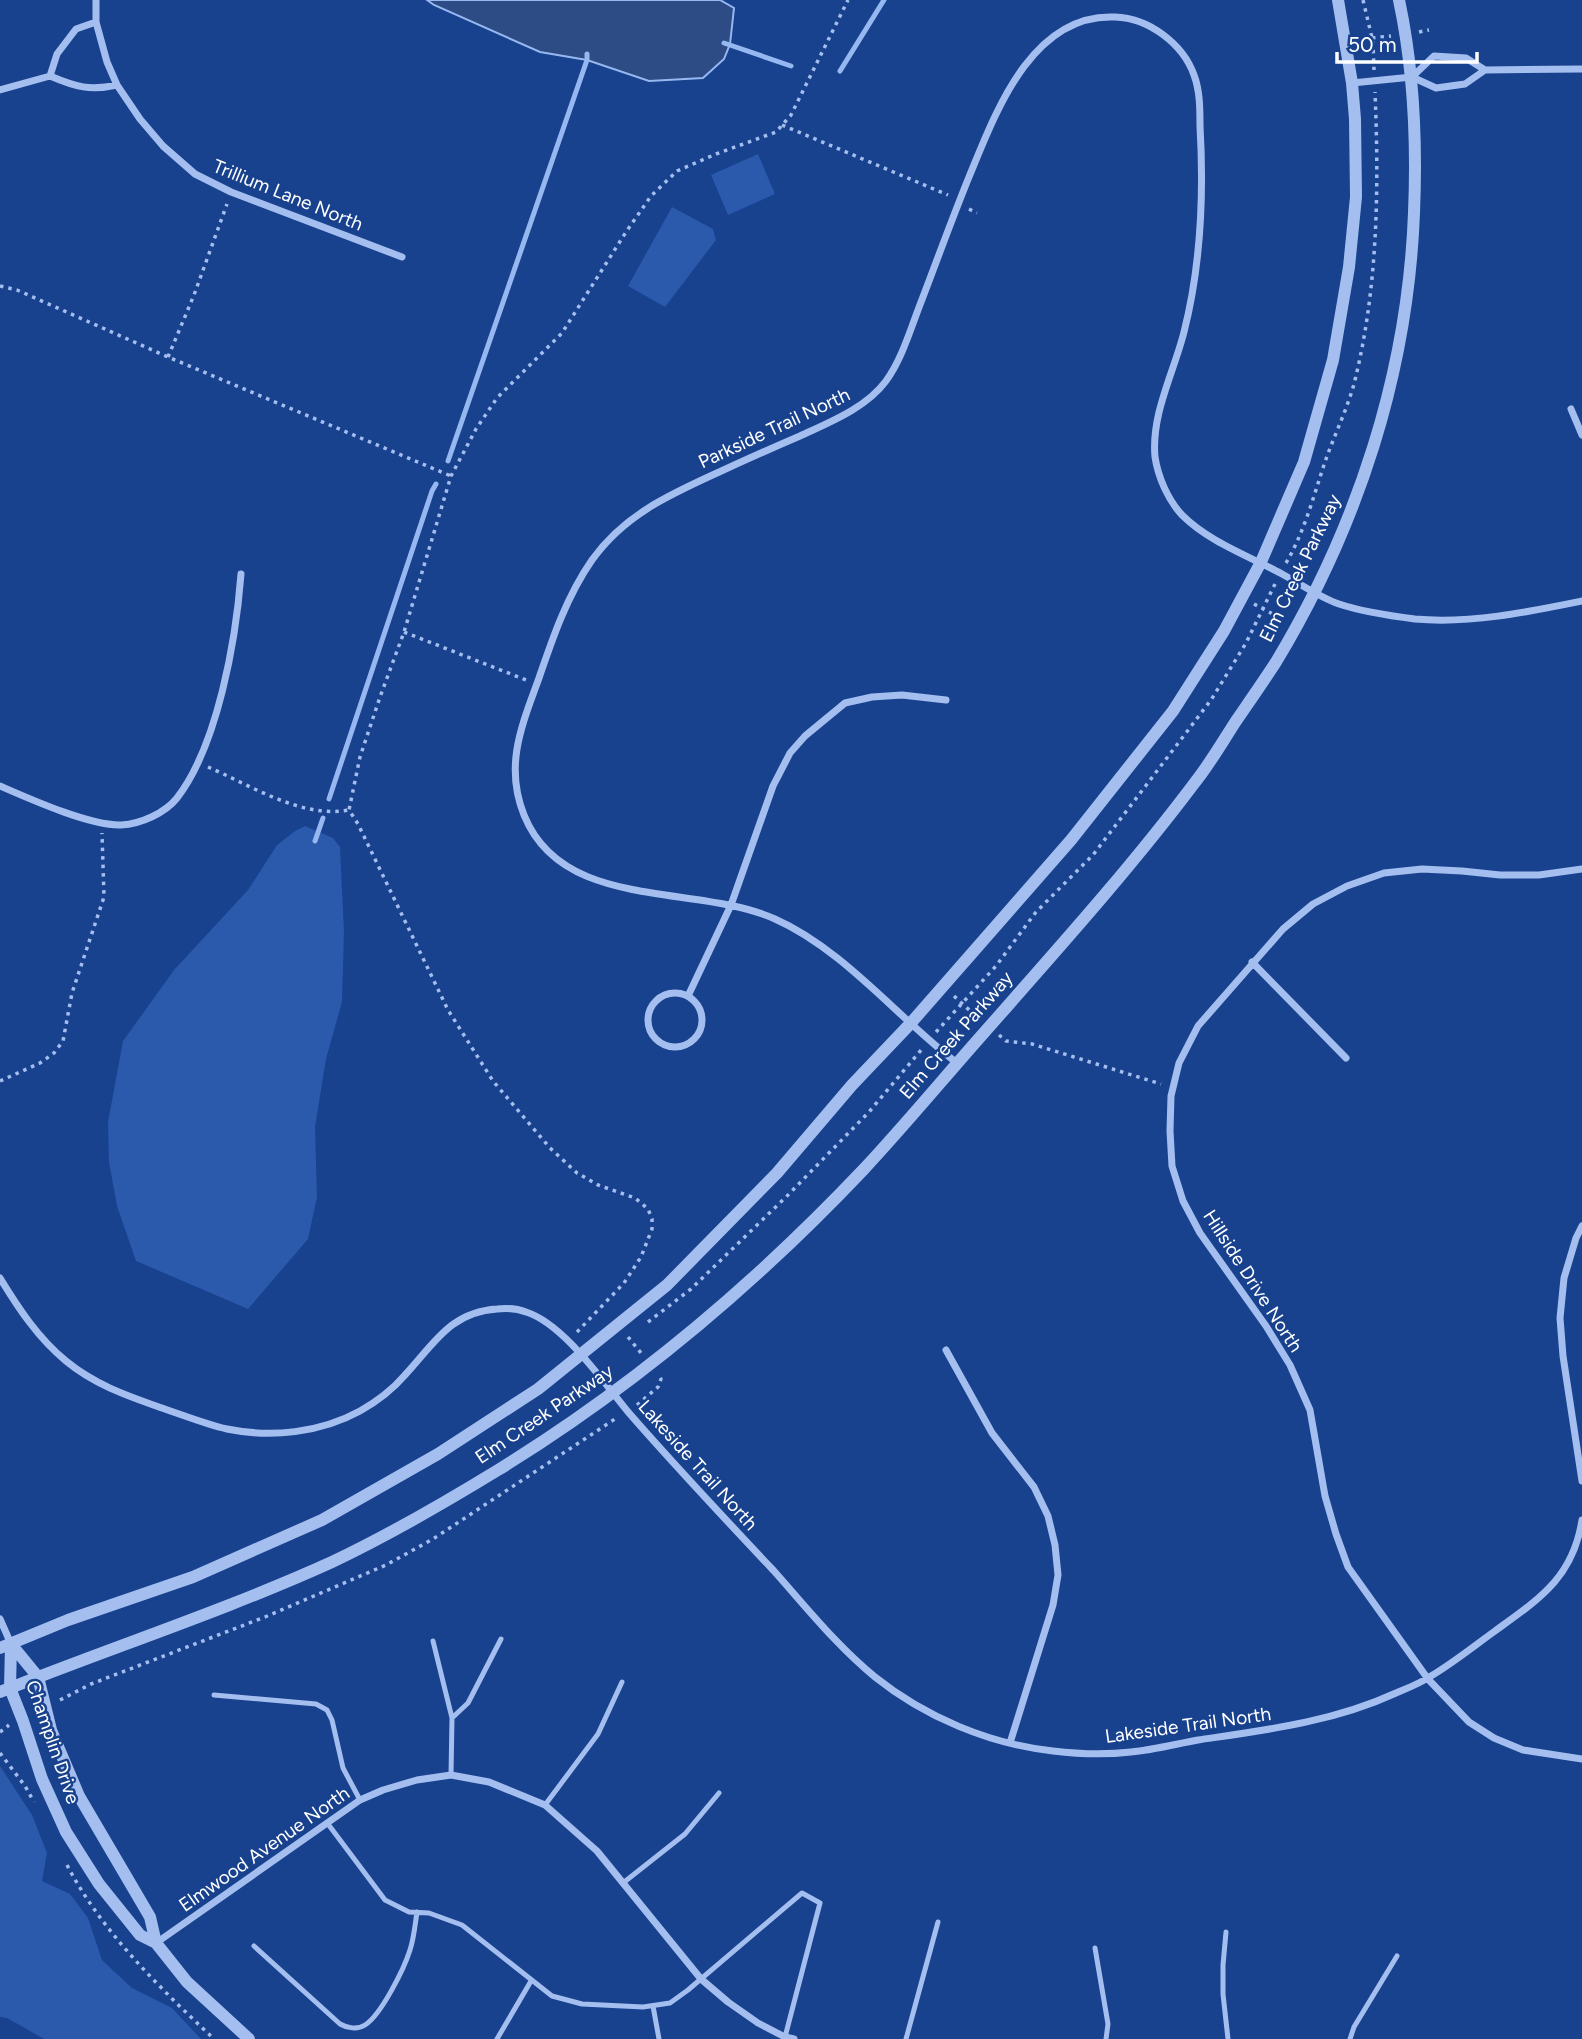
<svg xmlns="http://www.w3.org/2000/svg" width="1582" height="2039" viewBox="0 0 1582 2039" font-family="Figtree,sans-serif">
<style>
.green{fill:#2b59ac}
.water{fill:#2d4b84;stroke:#96b8f1;stroke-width:2}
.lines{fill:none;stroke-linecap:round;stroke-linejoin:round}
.stream{stroke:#96b8f1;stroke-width:5}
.path{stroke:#a4bfef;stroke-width:3.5;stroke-dasharray:3.5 5;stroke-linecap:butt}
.service{stroke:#a4bfef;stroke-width:5}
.minor{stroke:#a4bfef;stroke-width:7}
.tertiary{stroke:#a4bfef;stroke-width:12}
.labels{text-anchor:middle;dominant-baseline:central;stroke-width:5;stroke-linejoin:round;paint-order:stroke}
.street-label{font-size:19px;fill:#fff;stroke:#18418e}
</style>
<rect width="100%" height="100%" fill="#18418e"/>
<path class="green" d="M758,154L775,194L728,215L711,175Z
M672,207L713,229L716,240L665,307L628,286Z
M305,826L333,838L340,847L344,932L342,1002L326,1059L315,1127L317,1197L308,1239L248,1309L136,1261L117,1206L109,1162L108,1122L123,1041L174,970L248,890L277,845L295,831Z
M0,1766L32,1815L47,1853L42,1881L70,1894L88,1918L102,1960L132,1988L172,2008L201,2039H44L7,2018L0,2017Z"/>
<path class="water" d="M427,0H720L734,8L730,44L724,59L703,78L649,81L587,60L540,52L434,5Z"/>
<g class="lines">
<path class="stream" d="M724,43L791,66
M840,71L884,0
M448,461L587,60V54
M329,799L432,491L436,484
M315,841L323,818"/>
<path class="path" d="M1363,0L1373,42L1374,70
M1419,32L1429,30
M1372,38L1391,36
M782,125L948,195
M969,209L977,213
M0,286L17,290L168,357L451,476
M168,357L194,295L227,204
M1286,563C1305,531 1314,494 1326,459C1335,434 1347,409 1354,384C1378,289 1379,189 1375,92
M1254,604L1284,620
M404,632L526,680
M208,767C250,785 302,819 349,810
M954,996L979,1019
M936,1032L996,966L1036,912L1093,855L1211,700L1246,643L1276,582
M999,1035L1006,1041L1032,1044L1161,1084
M0,1081L40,1063L54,1053L63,1041L72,993L104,897L102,833
M648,1322L691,1289L787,1196L869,1112L922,1049
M577,1332L624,1283L641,1257L652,1229V1219L648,1209L635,1198L598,1185L577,1173L550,1148L493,1081L448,1010L358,824L349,810L360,757L380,697L404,632L451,476L476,429L497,398L562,333L626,232L651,196L677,171L716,154L776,132L791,115L848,0
M628,1337L641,1353
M637,1405L658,1387L661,1379L658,1375
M60,1700L91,1684L265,1617L386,1565L433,1539L618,1417
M0,1732L9,1725
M0,1753L25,1786L34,1802
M67,1865C102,1932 159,1987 214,2039"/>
<path class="service" d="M433,1641L452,1718L451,1775
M214,1695L316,1704L327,1710L332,1720L343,1768L360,1800
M452,1718L468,1703L501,1639
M545,1805L598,1734L622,1682
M328,1824L385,1900L409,1912L429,1913L462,1925L552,1996L582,2004L643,2007L670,2003L688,1990L802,1893L820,1903L785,2037
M623,1883L685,1834L719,1793
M1226,1932L1223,1965V1994L1228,2039
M254,1946L340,2024C347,2028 357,2030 365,2025C381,2015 404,1969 410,1950C414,1938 415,1925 417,1912
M1095,1948L1108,2024L1106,2039
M653,2006L659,2039
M497,2039L531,1981
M906,2039L938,1922
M1350,2039L1354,2027L1397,1956"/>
<path class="minor" d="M96,22L107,62L117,85C90,91 76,87 50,76L57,54L76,29Z
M96,22V0
M1412,77L1434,56L1466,58L1485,70
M1352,83L1412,77L1436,88L1465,84L1485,70L1582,69
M117,85L140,119L163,146L195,174L231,192L402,257
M0,90L50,76
M1571,409L1582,435
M0,786C30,799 90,826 121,825C141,824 165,813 177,798C218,745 236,639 241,574
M1582,869L1539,875H1500L1462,871L1422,869L1384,873L1347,886L1313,904L1283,929L1198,1026L1179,1063L1171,1096L1170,1131L1172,1166L1183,1201L1200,1233L1266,1326L1290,1365L1310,1410L1325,1496L1336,1534L1348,1567L1428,1679L1469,1722L1494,1738L1523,1750L1582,1759
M1252,962L1346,1058
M648 1020a27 27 0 1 1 54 0a27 27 0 1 1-54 0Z
M688,996L731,905L773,786L790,753L805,736L845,703L872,697L902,695L946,700
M957,1063C898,1018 843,949 775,919C695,883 563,912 524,815C504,765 522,725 539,678C553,637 567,596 592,560C624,515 669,495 717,473C745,460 772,448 800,436C830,422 866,408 886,381C901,360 909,334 918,310C935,266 951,221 969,177C995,114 1031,13 1115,17C1149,18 1183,44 1194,75C1200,91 1200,109 1200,126C1204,195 1201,265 1184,332C1174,372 1151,414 1155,457C1158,477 1168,500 1182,515C1209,542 1249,556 1282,574C1301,584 1319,597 1339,604C1363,612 1391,616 1415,619C1470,624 1528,612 1582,601
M1582,1226L1576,1238L1564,1278L1560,1318L1563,1356L1582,1481
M0,1278C19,1309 38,1338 66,1361C95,1385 128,1396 162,1408C183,1415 205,1424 227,1429C271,1438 320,1433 360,1411C376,1402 393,1389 405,1375C434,1344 450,1312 497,1309C507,1308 516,1308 526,1312C564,1324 603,1382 629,1413C676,1467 725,1519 774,1571C806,1607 837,1646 875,1677C925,1717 989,1744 1053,1751C1078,1754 1105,1755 1131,1752C1153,1750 1176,1744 1198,1740C1266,1730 1333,1722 1396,1693C1408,1688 1421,1683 1431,1676C1453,1663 1474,1646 1495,1631C1539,1599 1573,1578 1582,1520
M946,1350L992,1433L1034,1487L1048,1516L1055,1545L1058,1575L1053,1605L1010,1743
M0,1619L11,1644
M156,1943L360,1800L383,1790L417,1780L451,1775L489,1782L545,1805L597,1851L701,1979L728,2002L758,2023L785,2037L794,2039"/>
<path class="tertiary" d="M11,1644L10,1688L23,1721L42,1779L66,1832L99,1884L140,1935L156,1943L187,1982L249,2039
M11,1644L38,1677L51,1730L79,1796L150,1917L156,1943
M0,1648L68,1620L193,1577L322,1520L438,1454L538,1389L667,1285L777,1173L852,1085L910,1024L1071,840L1173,711L1224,631L1261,562L1304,462L1333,360L1349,267L1356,197L1355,119L1352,83L1338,0
M0,1692C110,1648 224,1611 332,1562C389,1535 444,1503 498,1470C633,1387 756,1283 864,1169C905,1125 943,1079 982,1035C1055,952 1130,869 1196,781C1211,762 1223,741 1236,721C1249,702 1263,682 1276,662C1358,526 1408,372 1414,213C1417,141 1414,70 1399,0"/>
</g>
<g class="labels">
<g class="street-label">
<text transform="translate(288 195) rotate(22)">Trillium Lane North</text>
<text transform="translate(774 428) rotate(-25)">Parkside Trail North</text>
<text transform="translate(1300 568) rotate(-64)">Elm Creek Parkway</text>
<text transform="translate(956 1035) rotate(-49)">Elm Creek Parkway</text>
<text transform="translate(1253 1281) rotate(57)">Hillside Drive North</text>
<text transform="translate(544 1414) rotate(-34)">Elm Creek Parkway</text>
<text transform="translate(698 1465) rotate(48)">Lakeside Trail North</text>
<text transform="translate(1188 1725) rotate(-8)">Lakeside Trail North</text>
<text transform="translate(53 1742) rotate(71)">Champlin Drive</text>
<text transform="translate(264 1849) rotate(-35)">Elmwood Avenue North</text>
</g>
</g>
<path d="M1337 52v10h140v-10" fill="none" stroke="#ffffff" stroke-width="3.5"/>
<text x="1348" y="52" font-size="21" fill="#ffffff" stroke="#18418e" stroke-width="5" paint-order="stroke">50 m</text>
</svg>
